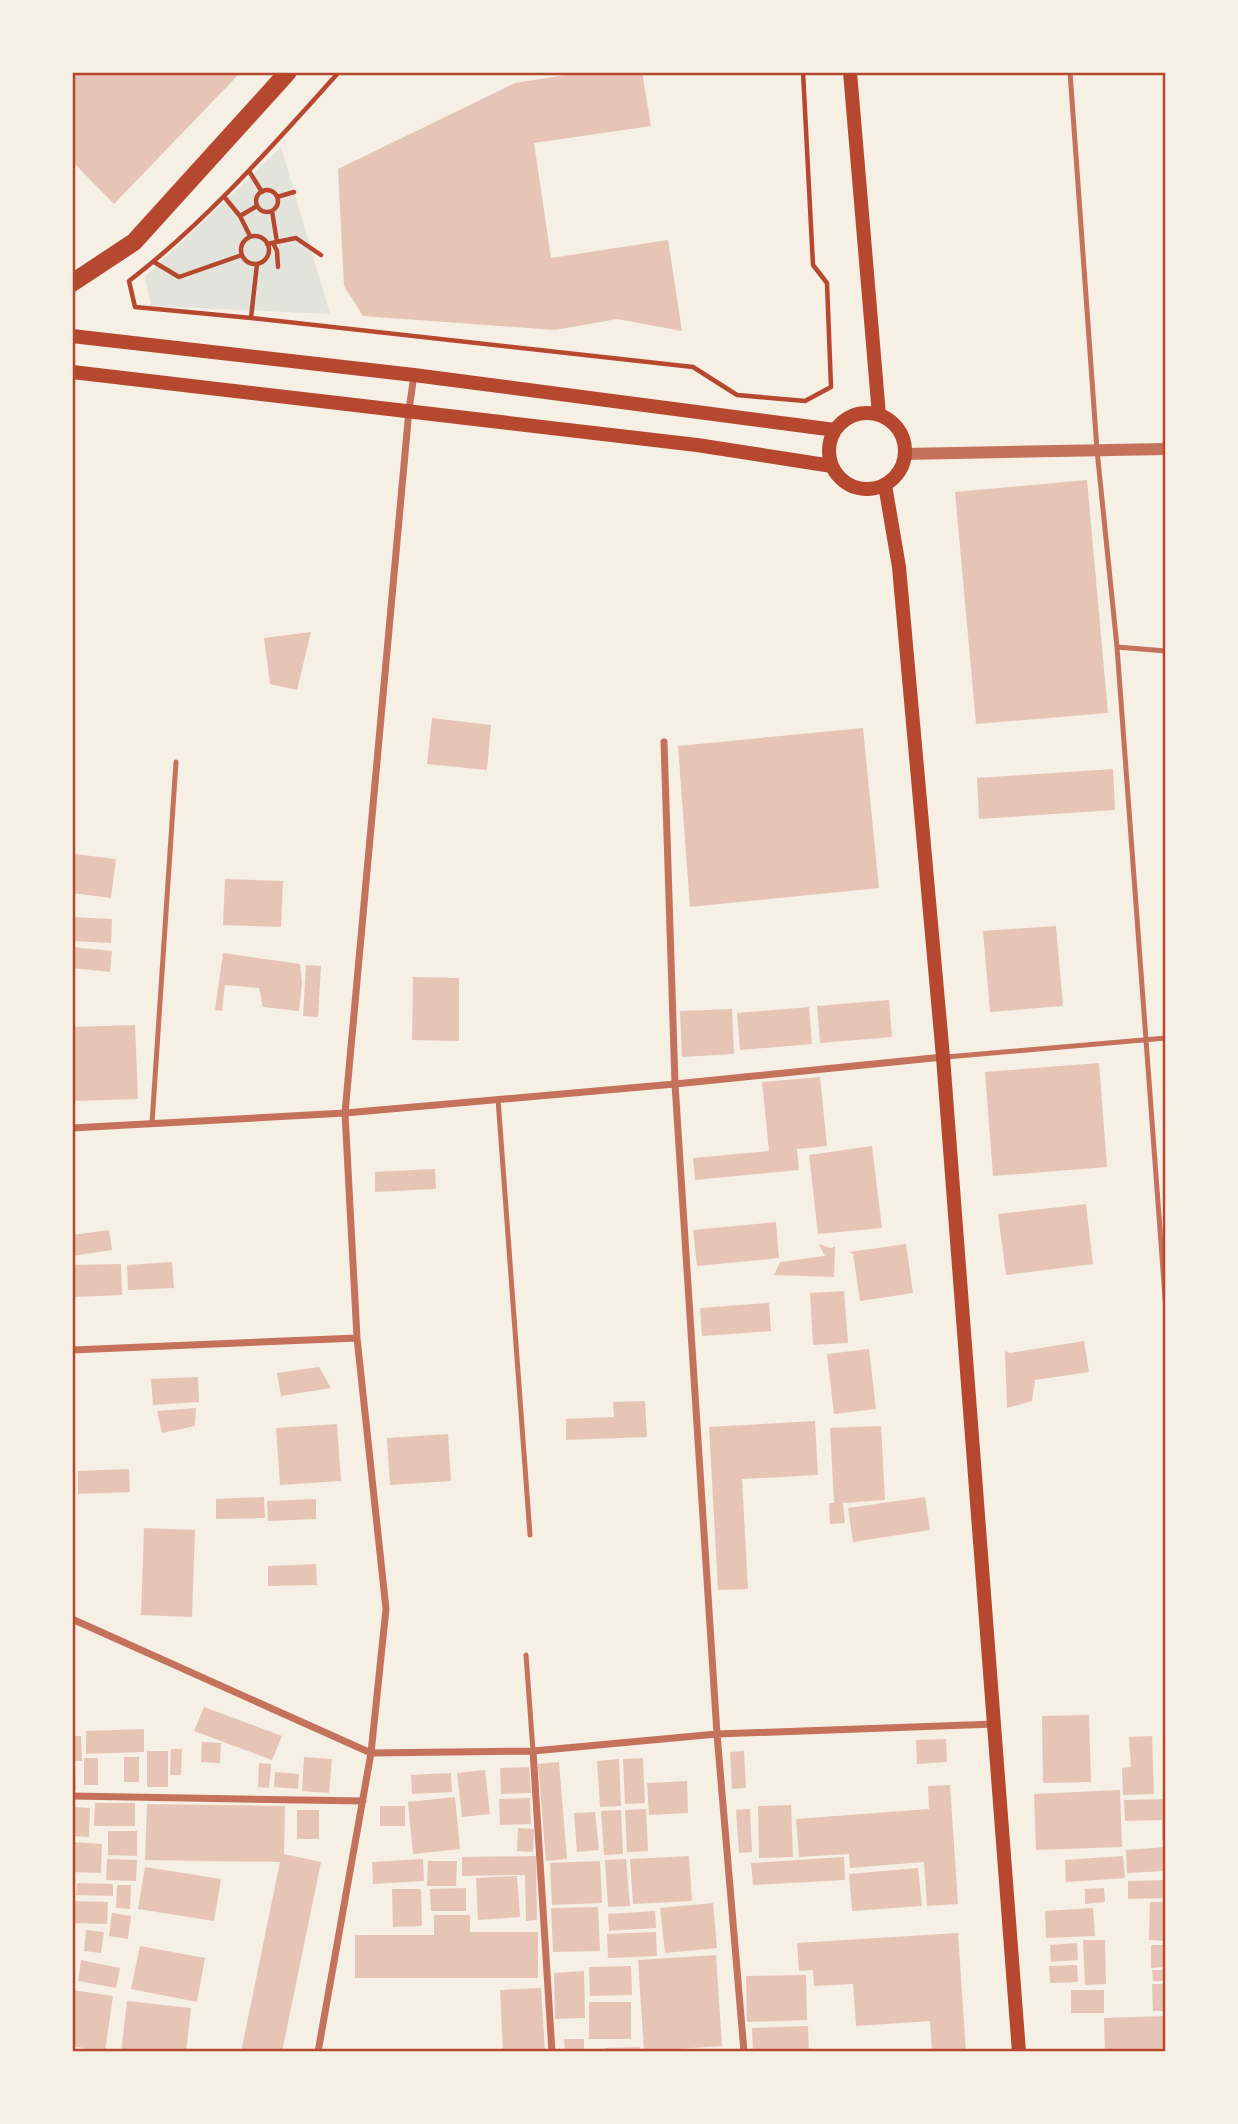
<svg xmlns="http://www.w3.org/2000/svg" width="1238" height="2124" viewBox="0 0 1238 2124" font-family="Lato,sans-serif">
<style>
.green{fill:#e2e4dc}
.building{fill:#e6c5b7}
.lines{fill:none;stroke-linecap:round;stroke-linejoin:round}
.path{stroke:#b5482f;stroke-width:4.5}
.service{stroke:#c5725c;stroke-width:5}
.minor{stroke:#c5725c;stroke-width:7}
.tertiary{stroke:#c5725c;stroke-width:12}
.secondary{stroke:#b5482f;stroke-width:14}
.trunk{stroke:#b5482f;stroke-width:18}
.neatline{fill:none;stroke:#b5482f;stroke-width:2.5}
</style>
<rect width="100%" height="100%" fill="#f6efe4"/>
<path class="green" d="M281,147L330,314L151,306L145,277Z"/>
<path class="building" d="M72,72H241L114,204L72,161Z
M585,72H642L651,126L534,143L551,258L668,240L682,331L617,319L555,330L363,316L344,286L338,169L515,83Z
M1087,480L1108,713L976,724L955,492Z
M311,632L297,690L270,684L264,638Z
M432,718L491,725L487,770L427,764Z
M863,728L879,888L690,907L678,746Z
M1113,769L1115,810L979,819L977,778Z
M75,854L116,859L111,898L72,893Z
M225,879L283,881L281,927L223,925Z
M72,917L112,919L111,943L72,941Z
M1056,926L1063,1006L990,1012L983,931Z
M72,947L112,951L110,972L72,968Z
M223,953L300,964L302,983L299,1011L263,1007L259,988L225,985L222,1011L215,1010Z
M306,965L321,966L318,1017L303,1016Z
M413,977L459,978V1041L412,1040Z
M889,1000L892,1037L820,1043L817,1006Z
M809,1007L812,1044L740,1050L737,1013Z
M732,1009L734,1054L682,1057L680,1011Z
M135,1025L138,1099L72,1101V1027Z
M1099,1063L1107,1167L993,1176L985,1072Z
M820,1077L827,1146L797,1149L799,1170L695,1180L693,1158L769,1151L762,1082Z
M872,1146L882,1228L818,1234L809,1155Z
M435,1169L436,1189L375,1192V1172Z
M1086,1204L1093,1264L1006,1275L998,1214Z
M776,1222L779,1258L697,1266L693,1230Z
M109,1230L112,1250L72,1256V1235Z
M819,1244L831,1248L835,1246L834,1277L774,1275L780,1262L825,1256Z
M906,1244L913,1293L860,1301L853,1254L849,1252Z
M172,1262L174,1288L128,1290L127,1265Z
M121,1264L122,1295L75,1297L74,1265Z
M844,1291L848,1343L813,1345L810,1293Z
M769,1303L771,1331L702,1336L700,1308Z
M1084,1341L1089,1372L1035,1380L1032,1401L1007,1408L1005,1351L1010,1353Z
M869,1349L876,1409L834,1414L827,1354Z
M319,1367L331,1388L281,1396L277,1373Z
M198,1377L199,1402L153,1405L151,1379Z
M645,1401L647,1437L566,1440V1419L614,1417L613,1402Z
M196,1408L195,1426L162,1433L157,1411Z
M815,1421L818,1475L742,1479L748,1589L718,1590L709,1427Z
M337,1424L341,1481L280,1485L276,1428Z
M881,1426L885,1500L843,1503L845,1523L830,1524L829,1503H834L830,1428Z
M448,1434L451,1481L390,1485L387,1438Z
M129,1469L130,1492L78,1494V1471Z
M264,1497L265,1518L216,1519V1499Z
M925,1497L930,1530L853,1542L848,1508Z
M316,1499V1519L268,1521L267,1501Z
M144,1528L195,1530L192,1617L141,1615Z
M316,1564L317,1585L268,1586V1566Z
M204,1707L282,1736L272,1760L194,1731Z
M1089,1715L1091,1782L1043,1783L1042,1716Z
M144,1729V1752L86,1754V1731Z
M72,1736H81L82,1761H72Z
M1152,1736L1154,1794L1123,1795L1122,1768L1131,1767L1129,1737Z
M946,1739L947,1762L917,1764L916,1740Z
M202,1742L221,1743L220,1763L201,1762Z
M171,1749H182L181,1775H170Z
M147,1751H168V1787H147Z
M744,1751L746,1788L732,1789L730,1752Z
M124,1757H139V1782H124Z
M304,1757L332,1759L329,1793L302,1791Z
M84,1758H98V1785H84Z
M643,1758L645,1803L625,1804L623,1759Z
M619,1759L621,1806L600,1807L597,1761Z
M559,1762L567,1859L546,1861L538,1764Z
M259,1763L271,1764L269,1788L258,1787Z
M72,1764H75L76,1790H72Z
M529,1767L531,1793L501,1794L500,1768Z
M485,1770L490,1814L462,1817L457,1773Z
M275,1772L299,1774L298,1789L274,1787Z
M451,1773L452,1792L412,1794L411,1775Z
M687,1781L688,1813L649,1815L647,1783Z
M950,1785L958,1904L927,1906L924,1862L850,1868L849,1854L799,1857L796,1819L929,1809L928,1786Z
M1120,1790L1122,1847L1036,1850L1034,1794Z
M455,1797L460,1849L413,1854L408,1802Z
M530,1798L531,1824L500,1825L499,1799Z
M1166,1799V1840H1162V1820L1125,1821L1124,1800Z
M95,1803H135V1826H94Z
M147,1804L285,1806L284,1854L321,1862L282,2052H241L280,1862L145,1860Z
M791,1805L793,1857L759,1858L758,1806Z
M380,1806H405V1826H380Z
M72,1807L90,1808L89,1837L72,1836Z
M646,1809L648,1851L627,1852L625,1810Z
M750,1809L752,1852L739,1853L736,1810Z
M297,1810H319V1839H297Z
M621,1810L623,1854L604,1855L601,1811Z
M595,1812L599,1850L577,1852L574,1813Z
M518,1828L534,1829L533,1852L517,1851Z
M108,1831H137V1856L108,1855Z
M72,1842L102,1844L101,1873L72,1872Z
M1166,1847V1871L1127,1873L1126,1850Z
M536,1856L537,1920L526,1921L525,1875L462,1876V1857Z
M689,1856L692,1901L633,1904L630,1859Z
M1123,1856L1125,1878L1066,1882L1065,1860Z
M844,1857L845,1880L753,1885L751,1863Z
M107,1859L137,1860L136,1881L106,1880Z
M423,1859L424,1881L373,1884L372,1862Z
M626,1859L630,1906L608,1907L605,1860Z
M428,1861H457L456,1886H427Z
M600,1861L602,1903L552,1905L550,1863Z
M145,1867L221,1879L214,1921L138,1909Z
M918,1868L922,1906L852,1911L849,1874Z
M517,1876L520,1917L478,1920L476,1878Z
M1166,1880V1898L1128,1899V1881Z
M77,1883L113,1884V1896L76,1895Z
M117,1885H131L130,1909L116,1908Z
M466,1888V1911H431L430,1889Z
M1104,1888L1105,1902L1085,1904V1889Z
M392,1889H421L422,1926L393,1927Z
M72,1901L108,1902L107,1924L72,1923Z
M1150,1902H1166V1941L1149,1940Z
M713,1903L717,1948L665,1953L660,1908Z
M598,1907L600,1951L553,1952L551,1908Z
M1093,1908L1095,1936L1046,1938L1045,1911Z
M655,1911L656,1928L609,1931L608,1914Z
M112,1913L131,1916L128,1939L109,1936Z
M434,1915H470V1932H538V1978H355V1935H434Z
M86,1930L104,1932L101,1953L84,1951Z
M656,1932L657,1956L608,1958L607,1934Z
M958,1933L966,2052H932L930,2021L856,2026L853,1984L814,1986L813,1970L799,1971L797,1943Z
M1083,1940H1105L1106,1984L1085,1985Z
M1077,1943L1078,1960L1051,1962L1050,1945Z
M1151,1945H1166V1967L1151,1968Z
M140,1946L205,1958L197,2002L131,1989Z
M716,1955L722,2046L644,2051L638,1960Z
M81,1960L120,1968L116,1988L78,1981Z
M1077,1965L1078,1982L1050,1983L1049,1966Z
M631,1966L632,1995L590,1996L589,1967Z
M1152,1970H1165L1166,1981H1153Z
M584,1971L585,2018L555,2019L554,1973Z
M806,1975L807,2020L747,2022L746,1976Z
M1152,1984H1166V2011H1153Z
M541,1988L545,2052H503L500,1990Z
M72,1990L113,1996L105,2052L72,2046Z
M1071,1990H1104V2013H1071Z
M127,2001L191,2008L186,2052H121Z
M589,2002H631V2039H589Z
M1166,2016V2052H1105L1104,2018Z
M808,2026L809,2052H753L752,2028Z
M564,2039H584V2052H565Z
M640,2047V2052H605V2048Z"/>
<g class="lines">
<path class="path" d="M339,72C273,145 207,221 129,281L135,307L251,318L693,367L737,395L805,401L831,387L827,283L813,265L803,72
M249,171L262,192
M256 201a11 11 0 1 1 22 0a11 11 0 1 1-22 0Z
M277,197L294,192
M226,199L240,216L250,236
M272,211L277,242
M240,216L257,206
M241 250a14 14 0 1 1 28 0a14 14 0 1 1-28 0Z
M273,243L277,251L278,267
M267,244L296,238L321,255
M154,262L179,277L242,255
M251,318L257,264"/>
<path class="service" d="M1070,72L1097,450L1117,647L1166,1311
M1117,647L1166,651
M946,1057L1166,1038
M498,1099L530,1535
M152,1123L176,762
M526,1655L533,1751"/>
<path class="minor" d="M664,742L675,1084L717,1734L744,2052
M72,1128L345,1113L675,1084L943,1057
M72,1350L357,1338
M72,1619L371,1753L533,1751L717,1734L995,1724
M533,1751L552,2052
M72,1796L363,1801
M318,2052L371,1753L386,1609L357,1338L345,1113L409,410L414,375"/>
<path class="tertiary" d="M905,454L1166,449"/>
<path class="secondary" d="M850,72L879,415
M72,336L414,375L835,430
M72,372L697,445L832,466
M829 451a38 38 0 1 1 76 0a38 38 0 1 1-76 0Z
M885,485L899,567L943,1057L1019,2052"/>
<path class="trunk" d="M72,283L134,242L288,72"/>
</g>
<rect width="1238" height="2124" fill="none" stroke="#f6efe4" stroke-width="147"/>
<rect x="74" y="74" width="1090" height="1976" class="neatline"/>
</svg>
